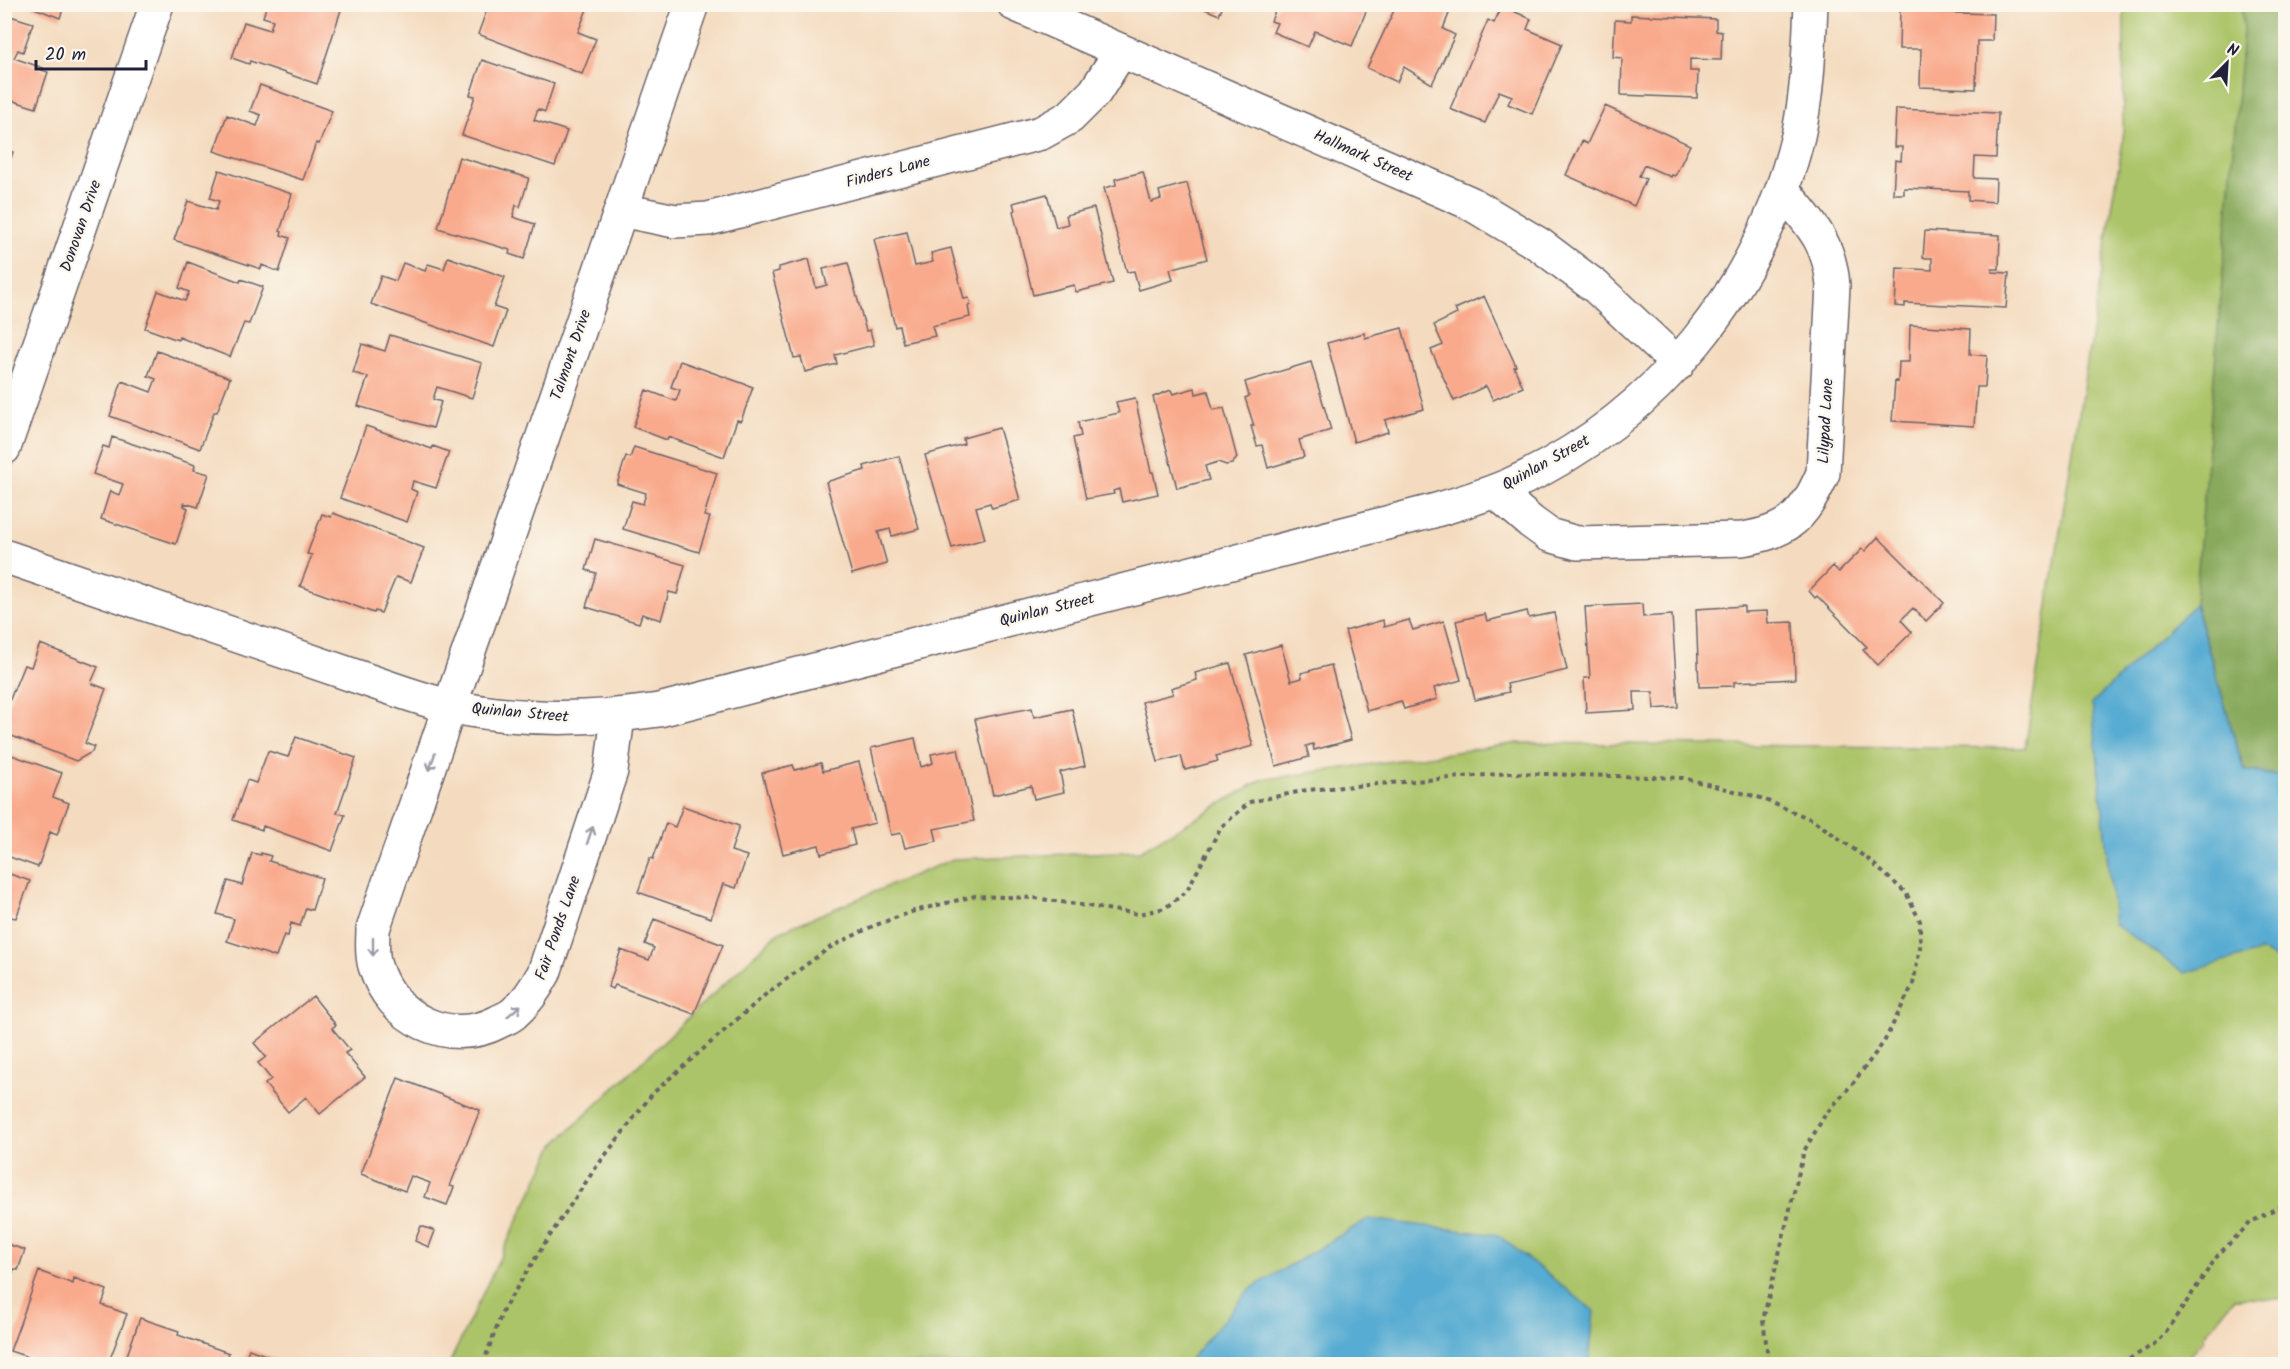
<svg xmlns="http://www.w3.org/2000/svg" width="2290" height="1369" viewBox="0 0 2290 1369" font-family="Kalam,sans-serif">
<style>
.green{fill:#acc469;stroke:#677352;stroke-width:1.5}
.forest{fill:#89aa5d;stroke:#56664c;stroke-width:1.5}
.water{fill:#56acd2;stroke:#3c6786;stroke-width:1.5}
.building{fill:#f9aa8c}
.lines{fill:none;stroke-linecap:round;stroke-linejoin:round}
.street-casing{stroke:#6c6369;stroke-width:36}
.secondary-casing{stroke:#6c6369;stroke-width:36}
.path{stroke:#6c6369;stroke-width:4;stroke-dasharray:4.5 4.5;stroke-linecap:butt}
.street{stroke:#fff;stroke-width:33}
.secondary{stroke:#fff;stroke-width:33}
.oneway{stroke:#9c9ca7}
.labels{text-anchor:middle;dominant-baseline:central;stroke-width:4.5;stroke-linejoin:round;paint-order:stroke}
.street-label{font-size:16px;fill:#22223b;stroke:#fbf7ec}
</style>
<rect width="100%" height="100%" fill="#fbf7ec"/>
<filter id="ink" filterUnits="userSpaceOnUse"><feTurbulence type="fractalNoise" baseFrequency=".0167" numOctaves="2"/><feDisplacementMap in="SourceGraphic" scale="12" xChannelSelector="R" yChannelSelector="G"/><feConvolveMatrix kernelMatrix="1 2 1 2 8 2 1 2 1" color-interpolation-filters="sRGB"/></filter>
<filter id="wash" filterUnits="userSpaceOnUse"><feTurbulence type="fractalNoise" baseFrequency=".008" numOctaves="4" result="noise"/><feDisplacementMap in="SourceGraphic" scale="24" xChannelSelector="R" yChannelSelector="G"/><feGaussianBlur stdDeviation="1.35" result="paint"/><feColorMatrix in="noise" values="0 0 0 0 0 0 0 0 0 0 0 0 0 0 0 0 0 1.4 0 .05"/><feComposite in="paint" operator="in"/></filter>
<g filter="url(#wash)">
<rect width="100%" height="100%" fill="#f4dbbf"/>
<path class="green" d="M2124,5H2285V1299L2234,1298L2183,1364H449L554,1145L779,932L953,859L1140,851L1261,780L1518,743L2025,748L2123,140Z"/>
<path class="forest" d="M2242,5H2285V777L2244,770L2195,604L2243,31Z"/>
<path class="water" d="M2195,604L2244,770L2285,777V964L2262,951L2185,973L2114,924L2092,703Z
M1368,1219L1498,1235L1594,1311L1589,1364H1186L1250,1289Z"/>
<g id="blocks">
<path class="building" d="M24,4H65L60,18Z
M267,4H325L341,10L317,84L250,61L249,64L232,58L244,22L270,30L273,20L263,17Z
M489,4H589L578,32L596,39L582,74L478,34Z
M1193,4H1224L1219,15Z
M1278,4H1369L1352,46L1315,31L1308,47L1273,32L1277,23L1271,21Z
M1397,4H1436L1450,11L1443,29L1455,35L1432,84L1404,67L1397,82L1367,68Z
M1502,6L1531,19L1527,29L1562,44L1532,114L1508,104L1512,96L1499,91L1485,123L1450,109L1488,20L1494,23Z
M1900,6H1926V12L1993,14L1992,41H1977L1976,89L1920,87L1921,49H1899Z
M4,14L33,23L23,52L18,50L14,58L43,68L42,70L48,72L36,108L4,98Z
M1631,15L1716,19V31L1722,32L1721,60L1690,59V71H1698L1697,98L1621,95L1622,58L1613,57L1615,20L1631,21Z
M482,60L554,84L545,112L538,109L534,120L567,131L555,166L462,135L475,96L470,95Z
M260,85L332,111L319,144L316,143L303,180L214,151L227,115L257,126L261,115L250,111Z
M1605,106L1690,145L1675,176L1672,175L1671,177L1644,165L1639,176L1646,179L1634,206L1566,175L1582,141L1587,144Z
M1896,109L1998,113L1996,158L1975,157L1974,178L1996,179L1995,202L1968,200V191L1904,188V194H1893L1895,160L1901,161L1902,147H1894Z
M4,150L13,152L5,176H4Z
M459,157L529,178L520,207L516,205L513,217L535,224L524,259L509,254L510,250L438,228Z
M219,170L292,194L280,231L282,232L281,235L290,238L279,272L262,265L261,269L174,240L188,201L216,210L219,201L210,198Z
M1143,172L1151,202L1161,199L1159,191L1187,183L1207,259L1170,269L1173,280L1139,290L1134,271L1127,272L1104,188L1116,185L1115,179Z
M1047,194L1056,227L1068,224L1066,215L1094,208L1113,283L1076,292L1074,285L1033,295L1013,211L1015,210L1013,203Z
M1925,231L2000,235L1999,269H1992V272L2009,273L2006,308L1905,303V307L1895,306L1897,268L1932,270V258H1923Z
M907,232L915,266L933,262L931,253L951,248L964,299L969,298L971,305L968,306L970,317L932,326L935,336L903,343L899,326L895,327L874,239Z
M448,257L505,277L494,307L506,311L494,347L371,304L381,276L396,281L403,263L425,271L428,264L444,269Z
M809,259L816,288L827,285L823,269L848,263L866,331L870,330L874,345L835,355L837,364L805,372L801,357L794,358L772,273L779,271V267Z
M188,262L240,282L241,279L263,287L249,324L244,323L230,357L179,337L178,340L145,328L158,291L185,301L189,292L179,288Z
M1484,296L1516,366L1514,367L1523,387L1493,400L1486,386L1454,401L1431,350L1443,345L1434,325L1457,314L1455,309Z
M1910,325L1971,329L1970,354L1987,356L1985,387H1977L1974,426L1892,421L1895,381L1898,382L1899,362H1909Z
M1402,328L1424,409L1385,420L1388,432L1354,442L1327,343L1364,333L1365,338Z
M390,335L482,363L472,398L437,387L433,399L441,402L433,428L358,406L368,377L353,373L362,344L385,351Z
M157,351L230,378L217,412H214L200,449L110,416L122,381L151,392L156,379L148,376Z
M680,361L753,387L741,421L737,420L724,457L668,437L667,440L633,427L646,390L676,401L680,390L671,387Z
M1311,362L1331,430L1299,440L1304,457L1268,468L1262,445L1257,446L1251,426H1254L1245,398L1249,396L1245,382Z
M1195,388L1196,394L1208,391L1213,410L1224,408L1237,458L1232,464L1226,465L1218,462L1205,466L1209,480L1177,488L1153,397L1171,390L1173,394Z
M1135,398L1151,472H1153L1158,494L1122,502L1119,489L1113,491L1114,494L1086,499L1073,438L1081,436L1078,422L1119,413L1116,402Z
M366,426L432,449L433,446L449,452L436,488L413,481L411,489L417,492L407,522L340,498Z
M999,428L1020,500L992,508L990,503L976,507L985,539L952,548L925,455L964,444L963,438Z
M112,437L195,465L194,470L209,474L198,507L184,503V506L188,508L176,544L101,519L110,491L119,495L123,484L93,474L103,446L109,448Z
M634,447L717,473L704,516L710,517L699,552L623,529L632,501L643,504L646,493L617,484L626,456L630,458Z
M899,456L919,529L892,536L890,529L878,532L887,564L852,574L826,482L865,470L864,466Z
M333,513L424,548L411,582L396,577L381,613L375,611L374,613L300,586L312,555L307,554L322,514L331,517Z
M1878,537L1944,603L1926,621L1913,608L1901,620L1912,632L1878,665L1863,650L1867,647L1817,596L1815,598L1809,591L1833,566L1839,572L1862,549L1865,551Z
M595,539L685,565L677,594L669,592L661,620L642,614L639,623L586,607L596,573L586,570Z
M1642,604L1643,617L1672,615L1678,707L1654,709L1653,692H1634L1635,710L1586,713L1584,678H1590L1585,607Z
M1744,606V612L1767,611L1768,623L1793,622L1795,679L1734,682V686L1699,687L1696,609Z
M1527,611L1529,618L1554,613L1567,670L1507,684L1509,692L1475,700L1456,621L1485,614L1487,621Z
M1383,620L1384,627L1409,620L1413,630L1444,621L1461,680L1434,688L1437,699L1404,709L1401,701L1367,711L1345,631Z
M40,644L98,667L91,683L106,689L85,743L94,747L92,752L76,761L4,733V714L24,665L31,667Z
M1281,645L1291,681L1302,678L1301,673L1331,665L1351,740L1314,750L1313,744L1306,746L1309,757L1276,766L1246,655Z
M1230,663L1253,746L1216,756L1218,761L1185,770L1181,756L1158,762L1142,702L1173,694L1171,688L1197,680L1195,673Z
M1032,708L1034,717L1072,709L1085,766L1060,772L1064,792L1034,799L1031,786L993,795L975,719Z
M296,737L356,758L337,813L345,815L332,851L263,826L262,830L233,820L247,780L256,783L268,751L288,757Z
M915,738L921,767L933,763L931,754L958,749L974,821L934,829L937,841L905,848L901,833L891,835L871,748Z
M6,753L62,773L53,797L69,803L57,835L50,832L38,867L4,855V759Z
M859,762L875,823L851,829L855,845L821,854L819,845L783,854L762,773L793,765L795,770L821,763L823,771Z
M683,806L739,826L731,851L747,856L736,888L723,884L711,918L638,892L650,858L653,859L666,823L675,827Z
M252,853L261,855V853L271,856L269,861L322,878L312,910L306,908L300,926L291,923L288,936L284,935L276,957L227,941L234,919L217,914L228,881L242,885Z
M4,872L30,881L16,918L11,917L5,934Z
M654,919L723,945L694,1014L615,985L613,989L608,987L621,950L649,960L654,948L645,944Z
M313,996L336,1025L332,1028L350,1050L345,1053L365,1077L320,1114L306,1097L288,1112L265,1084L271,1079L258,1063L266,1057L254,1043Z
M398,1078L480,1110L450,1186L454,1187L447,1205L425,1197L430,1183L411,1176L405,1191L361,1174Z
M421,1226L435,1231L429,1247L415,1241Z
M4,1243L25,1250L18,1270L14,1269L5,1296Z
M39,1271L73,1284L74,1278L107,1290L102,1305L127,1314L108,1364H92L83,1361L82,1364H60L47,1360L46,1363L10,1351Z
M140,1318L179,1331L178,1335L229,1353L225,1364H124Z
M249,1349L281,1361L280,1364H243Z"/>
</g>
</g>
<g filter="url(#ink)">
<use href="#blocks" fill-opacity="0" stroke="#6c6369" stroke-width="1.5"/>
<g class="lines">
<g class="street-casing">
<path id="street" d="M1014,4L1470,203L1540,245L1596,287L1678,364
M621,210L675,221L708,219L1041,133L1070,117L1095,92L1121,51
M1495,491L1531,522L1549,535L1577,543L1742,539C1789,532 1805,516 1823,473L1833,286C1830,241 1809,223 1782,189
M4,556L399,691C417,697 435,703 453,707C522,721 590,720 659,710L1433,511C1460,503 1488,495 1514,483C1657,417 1761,288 1798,136C1808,93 1809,48 1811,4
M618,716L611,771L544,973C536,988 527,1002 514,1013C510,1017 504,1019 498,1022C449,1048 390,1018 375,966C371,954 373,941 373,929L692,4"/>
</g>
<g class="secondary-casing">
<path id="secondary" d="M4,448L157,4"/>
</g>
<path class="path" d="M483,1364L503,1310L543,1246L594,1170L653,1093L765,995L829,948L873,926L914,911L975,896L1035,898L1139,914L1165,908L1186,892L1221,827L1250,802L1307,790L1510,773L1683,778L1758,797L1813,820L1869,860L1906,893L1920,921V948L1913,984L1884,1042L1853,1083L1825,1115L1804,1151L1763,1320L1769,1364
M1995,1364L2124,1362L2153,1345L2167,1331L2218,1255L2251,1222L2286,1203"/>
<use href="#street" class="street"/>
<use href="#secondary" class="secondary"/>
</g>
<defs><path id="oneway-shaft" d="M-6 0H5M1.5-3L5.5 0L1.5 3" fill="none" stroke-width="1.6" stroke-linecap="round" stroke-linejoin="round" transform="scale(1.5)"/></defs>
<g class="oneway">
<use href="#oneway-shaft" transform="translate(432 762) rotate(109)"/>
<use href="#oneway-shaft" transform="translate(590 835) rotate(-71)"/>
<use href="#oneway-shaft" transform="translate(373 947) rotate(90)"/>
<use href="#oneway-shaft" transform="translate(514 1011) rotate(-40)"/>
</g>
</g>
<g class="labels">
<g class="street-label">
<text transform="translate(1363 156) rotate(24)">Hallmark Street</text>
<text transform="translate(888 172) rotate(-15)">Finders Lane</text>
<text transform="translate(81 226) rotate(-71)">Donovan Drive</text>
<text transform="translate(571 355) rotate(-71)">Talmont Drive</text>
<text transform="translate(1826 421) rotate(-87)">Lilypad Lane</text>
<text transform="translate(1546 463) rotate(-29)">Quinlan Street</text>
<text transform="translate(1047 610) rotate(-14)">Quinlan Street</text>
<text transform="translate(520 713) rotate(5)">Quinlan Street</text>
<text transform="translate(558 928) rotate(-71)">Fair Ponds Lane</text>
</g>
</g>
<rect width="2290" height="1369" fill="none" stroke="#fbf7ec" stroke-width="24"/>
<g transform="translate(2227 63) rotate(24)" stroke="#fbf7ec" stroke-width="4.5" paint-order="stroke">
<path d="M0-4.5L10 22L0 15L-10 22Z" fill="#22223b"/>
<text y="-9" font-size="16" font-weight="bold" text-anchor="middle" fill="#22223b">N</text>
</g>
<path d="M36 60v9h110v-9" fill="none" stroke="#22223b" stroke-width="3"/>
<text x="45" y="60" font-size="18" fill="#22223b" stroke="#fbf7ec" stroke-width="4.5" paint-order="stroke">20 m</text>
</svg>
